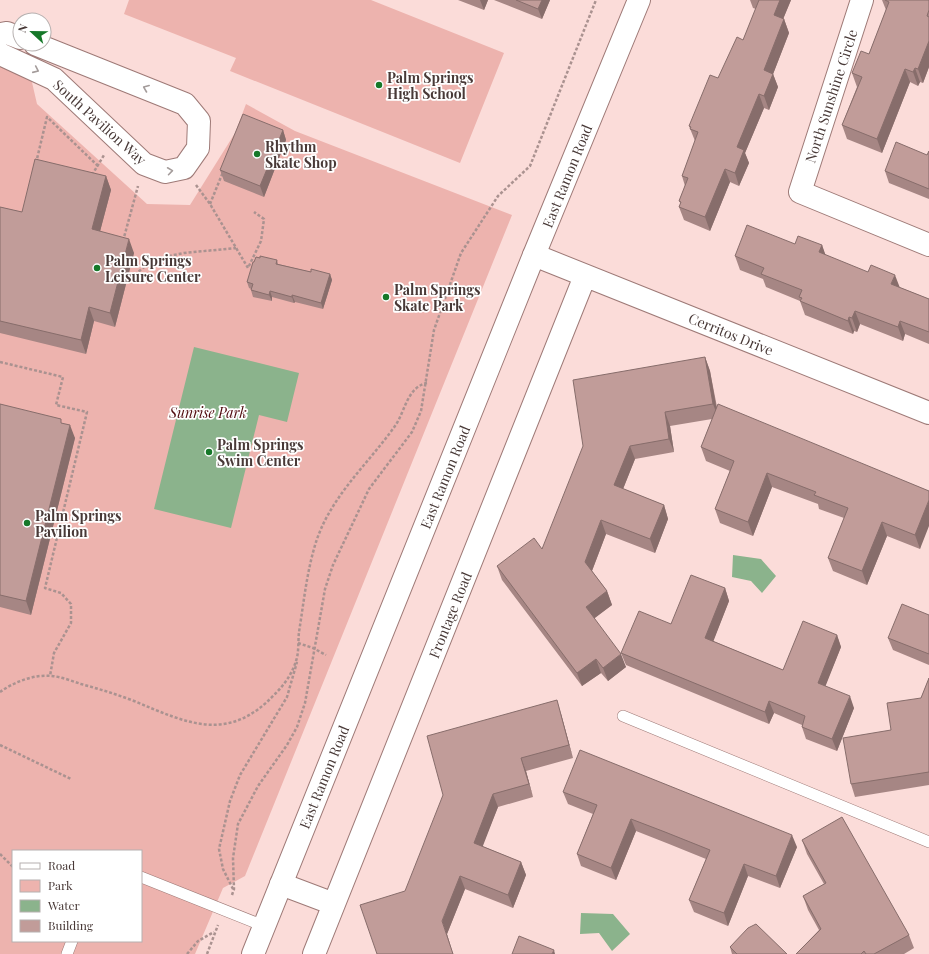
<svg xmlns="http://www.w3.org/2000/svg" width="929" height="954" viewBox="0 0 929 954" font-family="'Playfair Display',serif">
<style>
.green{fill:#edb3ae;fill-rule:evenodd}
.water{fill:#8bb38c}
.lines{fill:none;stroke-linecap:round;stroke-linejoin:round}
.lane-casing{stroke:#9e7a77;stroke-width:12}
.street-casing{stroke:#9e7a77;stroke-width:24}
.primary-casing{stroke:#9e7a77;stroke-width:24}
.path{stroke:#aa9290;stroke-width:2.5;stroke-dasharray:3 2;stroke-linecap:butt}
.lane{stroke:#fff;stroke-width:11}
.street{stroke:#fff;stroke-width:22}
.primary{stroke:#fff;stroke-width:22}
.wall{fill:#a68684}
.shaded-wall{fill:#876d6b}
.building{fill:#c19c99;stroke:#876d6b}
.oneway{stroke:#a49c9b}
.poi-dot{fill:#167829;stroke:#fff;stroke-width:1.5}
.labels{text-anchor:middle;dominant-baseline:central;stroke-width:3.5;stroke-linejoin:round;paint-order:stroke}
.poi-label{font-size:14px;font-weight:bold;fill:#483937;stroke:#fff;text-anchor:start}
.street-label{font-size:14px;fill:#483937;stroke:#fff}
.park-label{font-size:14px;font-style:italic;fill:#500a0e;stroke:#fff}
</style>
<rect width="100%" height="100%" fill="#fbdcd9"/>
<path class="green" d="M129,0H371L504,53L460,163L230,71L236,58L124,14Z
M0,65L31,78L37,104L147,204L190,205L235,133L246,104L295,131L512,215L245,876L223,888L195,954H0ZM13,851H141V941H13Z"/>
<path class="water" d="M194,347L299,373L287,422L259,415L231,528L154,509Z
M733,555L761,559L776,576L762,593L751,581L732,577Z
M581,913L613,914L630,934L612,951L599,933L580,934Z"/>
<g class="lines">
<g class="lane-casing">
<path id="lane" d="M623,716L929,842
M141,877L264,926
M67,954L72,941"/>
</g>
<g class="street-casing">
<path id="street" d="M862,0L800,192L929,245
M0,34L7,33L20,38
M0,54L54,79L144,164L165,172L184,168L198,148L199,121L185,104L35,44
M534,255L929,413
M281,884L334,904
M314,954L585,276"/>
</g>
<g class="primary-casing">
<path id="primary" d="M253,954L534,255L639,0"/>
</g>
<path class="path" d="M36,163L47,117L98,166
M92,175L104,155
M196,185L210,204L248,268L261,241L264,219L254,212
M210,204L223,172
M123,241L138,186
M127,281L154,259L184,253L236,248
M0,362L63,377L56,405L87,412L45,588L61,593L71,604V623L54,653L50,676
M298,643L313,648L326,655
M0,692C14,682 34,674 52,676C62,677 72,681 81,684C99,689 116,694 134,701C187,723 228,744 275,694C284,685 292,674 296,661C299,653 298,641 299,632C304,601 307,569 317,539C333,494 368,464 395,426C405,412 407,387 427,383
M0,745L71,779
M0,854L13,867
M233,889L223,869L219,849L230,801L240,775L287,697L297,662
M232,895L234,889L233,858L238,824L258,786L287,745L297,727L305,703L325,589L333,565L369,489L412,432L421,411L434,330L461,253L498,196L530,166L596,0
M187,954L198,941L214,932
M207,954L218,925"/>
<use href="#lane" class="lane"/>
<use href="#street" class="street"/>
<use href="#primary" class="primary"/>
</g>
<path class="wall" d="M458,0H488L484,10Z
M494,0H550L542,19Z
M750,0H791L783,19H784L789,33L773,74L778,87L769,110L764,108L745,153L749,163L739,186L730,182L710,231L684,220L679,207L681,204L679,201L685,186L682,176L695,141L689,126L718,78L743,40L756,9L753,8Z
M882,0H929V67L923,83L920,82L918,86L910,82L882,153L847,139L842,125L857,87L852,73L869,54L886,10Z
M283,130L286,140L264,197L224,181L220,170Z
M929,151V199L889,183L885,171L927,155Z
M106,176L111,190L100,231L134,253L115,327L94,321L86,354L0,333V207L22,212Z
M795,244L822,245L825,255L899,287L929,299V344L905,334L903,341L860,324L857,332L854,331L853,334L805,315L800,301L766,287L763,279L740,270L735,256Z
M277,260L278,264L311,272L330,274L332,280L323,309L295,302L294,303L272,297V301L253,297L251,290V289L249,288L247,282L254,262Z
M705,357L710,371L717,407L929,491L920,549L887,536L867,585L833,571L828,558L844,518L819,509L818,504L772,487L753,536L720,523L715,509L730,471L706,461L701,447L712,419L670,426L674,452L635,459L623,489L664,505L668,519L655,553L606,534L592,571L607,591L612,605L594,618L626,667L608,681L601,673L582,686L502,580L497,566L542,549Z
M0,404L63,424L75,438L31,615L0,607Z
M725,588L729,601L713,641L783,670L837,635L841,647L825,686L854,708L837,751L806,739L802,727V725L774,713L769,724L626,665L621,653L671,624Z
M929,615V665L893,650L888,638Z
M929,678V785L855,797L851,784L891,730L921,698Z
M561,714L573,758L526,771L533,797L498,807L482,846L521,862L526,875L513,908L465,889L447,934L443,795Z
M563,792L797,847L780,888L748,876L728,926L694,912L689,900L706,859L669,844L636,831L616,880L581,866L577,854L593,814L568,804Z
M802,840L909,935L914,948L904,954H796L819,930L808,910L803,896L824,884L807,854Z
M730,947L787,954H732Z"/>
<path class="shaded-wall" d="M480,0H488L484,10Z
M542,0H550L542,19L538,9Z
M780,0H791L779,29L774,15Z
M784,19L789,33L770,82L773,74L778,87L769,110L764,96V70Z
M929,41V67L923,83L918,69Z
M915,68L920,82L918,86L913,72Z
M905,69L910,82L882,153L877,139Z
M759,94L764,108L745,153L749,163L739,186L735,173L737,147Z
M283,130L286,140L264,197L260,186Z
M725,169L730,182L710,231L705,217Z
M106,176L111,190L97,243L92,229Z
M129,239L134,253L115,327L110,313Z
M822,245L827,259L819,252Z
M330,274L332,280L323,309L321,303Z
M895,275L900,288L891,284Z
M270,291L272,297V301L269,295Z
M292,295L295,302L294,303L292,297Z
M89,307L94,321L86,354L81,340Z
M855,311L860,324L857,332L852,318Z
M849,317L854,331L853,334L848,321Z
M900,321L905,334L903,341L898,327Z
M705,357L710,371L718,417L713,404Z
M665,412L670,426L674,452L669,439Z
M70,425L75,438L31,615L26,601Z
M630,446L635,459L619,499L614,485Z
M767,473L772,487L753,536L748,522Z
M929,500V526L920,549L915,535Z
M664,505L668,519L655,553L650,539Z
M601,520L606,534L590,576L585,562Z
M882,522L887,536L867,585L862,571Z
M725,588L729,601L710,650L705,638Z
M607,591L612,605L591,621L586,607Z
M837,635L841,647L822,695L818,683Z
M621,654L626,667L608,681L603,668Z
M596,659L601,673L582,686L577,673Z
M850,696L854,708L837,751L832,739Z
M557,700L561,714L573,758L569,745Z
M769,701L774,713L769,724L765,712Z
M521,758L526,771L533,797Z
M493,794L498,807L479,856L474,843Z
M631,819L636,831L616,880L611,868Z
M792,835L797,847L780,888L776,876Z
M521,862L526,875L513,908L508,895Z
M744,864L748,876L728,926L724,913Z
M460,876L465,889L447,934L453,954L442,921Z
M554,950L555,954H552Z"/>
<path class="building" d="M516,0H542L538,9Z
M759,0H780L774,15L784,19L764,70L773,74L764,96L759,94L737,147L744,150L735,173L725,169L705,217L679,207L681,202L679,201L688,178L682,176L698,132L690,129L691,127L689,126L710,75L718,78L737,37L743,40Z
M885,0H929V10L927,16L929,17V41L918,69L915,68L913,72L905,69L877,139L842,125L862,77L852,73L861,51L869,54L889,2Z
M243,114L283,130L260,186L220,170Z
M896,142L927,155L929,151V189L885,171Z
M35,159L106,176L92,229L129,239L110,313L89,307L81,340L0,321V207L22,212Z
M747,225L795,244L798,236L822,245L819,252L868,272L871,265L895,275L891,284L929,299V332L900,321L898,327L855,311L852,318L849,317L848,321L800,301L802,298L799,297L802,290L761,274L764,268L735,256Z
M260,256L277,260L276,264L311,272V269L330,274L321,303L292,295V297L270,291L269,295L251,290L253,284L247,282L253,262H254L256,257L260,258Z
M705,357L713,404L665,412L669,439L630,446L614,485L664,505L650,539L601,520L585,562L607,591L586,607L621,654L603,668L596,659L577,673L497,566L534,538L542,549L583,446L573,380Z
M0,404L61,419V423L70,425L26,601L0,595Z
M718,404L929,491V500L915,535L882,522L862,571L828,558L848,508L814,495L816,492L767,473L748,522L715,509L734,461L701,447Z
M691,575L725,588L705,638L783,670L803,621L837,635L818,683L850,696L832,739L802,727L805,716L769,701L765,712L621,653L639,611L671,624Z
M902,604L929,615V654L888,638Z
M929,678V772L851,784L843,738L891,730L887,703L921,698Z
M557,700L569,745L521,758L529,784L493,794L474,843L521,862L508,895L460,876L442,921L453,954H377L360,905L405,891L443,795L427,736Z
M580,750L792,835L776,876L744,864L724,913L689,900L710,850L665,832L631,819L611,868L577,854L597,805L563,792Z
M842,817L909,935L874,954H866L864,951L861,954H796L821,929L803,896L826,883L802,840Z
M756,924L787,954H737L730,947L748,928Z
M519,936L554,950L552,954H512Z"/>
<defs><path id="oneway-chevron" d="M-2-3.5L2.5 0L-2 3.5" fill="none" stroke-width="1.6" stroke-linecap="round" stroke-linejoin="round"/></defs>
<g class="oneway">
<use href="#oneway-chevron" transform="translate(36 70) rotate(24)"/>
<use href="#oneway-chevron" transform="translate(146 88) rotate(-158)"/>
<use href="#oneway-chevron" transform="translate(170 171) rotate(-8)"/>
</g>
<g class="poi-dot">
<circle cx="379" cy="85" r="4"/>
<circle cx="257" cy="154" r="4"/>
<circle cx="97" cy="268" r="4"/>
<circle cx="386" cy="297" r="4"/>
<circle cx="209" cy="452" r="4"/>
<circle cx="27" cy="523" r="4"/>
</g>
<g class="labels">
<g class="poi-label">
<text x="387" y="77">Palm Springs<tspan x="387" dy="16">High School</tspan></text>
<text x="265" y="146">Rhythm<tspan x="265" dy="16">Skate Shop</tspan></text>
<text x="105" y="260">Palm Springs<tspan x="105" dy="16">Leisure Center</tspan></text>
<text x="394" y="289">Palm Springs<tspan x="394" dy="16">Skate Park</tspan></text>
<text x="217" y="444">Palm Springs<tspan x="217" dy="16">Swim Center</tspan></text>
<text x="35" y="515">Palm Springs<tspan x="35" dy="16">Pavilion</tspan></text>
</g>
<g class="street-label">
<text transform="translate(831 96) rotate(-72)">North Sunshine Circle</text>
<text transform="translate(100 122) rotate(42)">South Pavilion Way</text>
<text transform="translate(567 176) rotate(-68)">East Ramon Road</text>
<text transform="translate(731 334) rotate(22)">Cerritos Drive</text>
<text transform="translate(445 477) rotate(-68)">East Ramon Road</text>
<text transform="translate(450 615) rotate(-68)">Frontage Road</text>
<text transform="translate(324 777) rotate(-68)">East Ramon Road</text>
</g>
<g class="park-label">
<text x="208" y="412">Sunrise Park</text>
</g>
</g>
<rect x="12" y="850" width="130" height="92" fill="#ffffff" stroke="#b6b0af"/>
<rect x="20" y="863" width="20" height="6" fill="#ffffff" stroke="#b6b0af"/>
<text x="48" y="870" font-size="12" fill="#483937">Road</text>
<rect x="20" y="880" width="20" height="12" fill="#edb3ae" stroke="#b6b0af"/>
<text x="48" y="890" font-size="12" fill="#483937">Park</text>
<rect x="20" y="900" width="20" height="12" fill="#8bb38c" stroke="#b6b0af"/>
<text x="48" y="910" font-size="12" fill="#483937">Water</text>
<rect x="20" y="920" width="20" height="12" fill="#c19c99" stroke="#b6b0af"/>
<text x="48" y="930" font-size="12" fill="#483937">Building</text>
<g transform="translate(32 32) rotate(292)"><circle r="19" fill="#ffffff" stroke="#b6b0af"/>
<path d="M0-3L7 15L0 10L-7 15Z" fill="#167829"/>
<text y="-6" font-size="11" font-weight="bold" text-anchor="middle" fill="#483937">N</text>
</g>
</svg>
